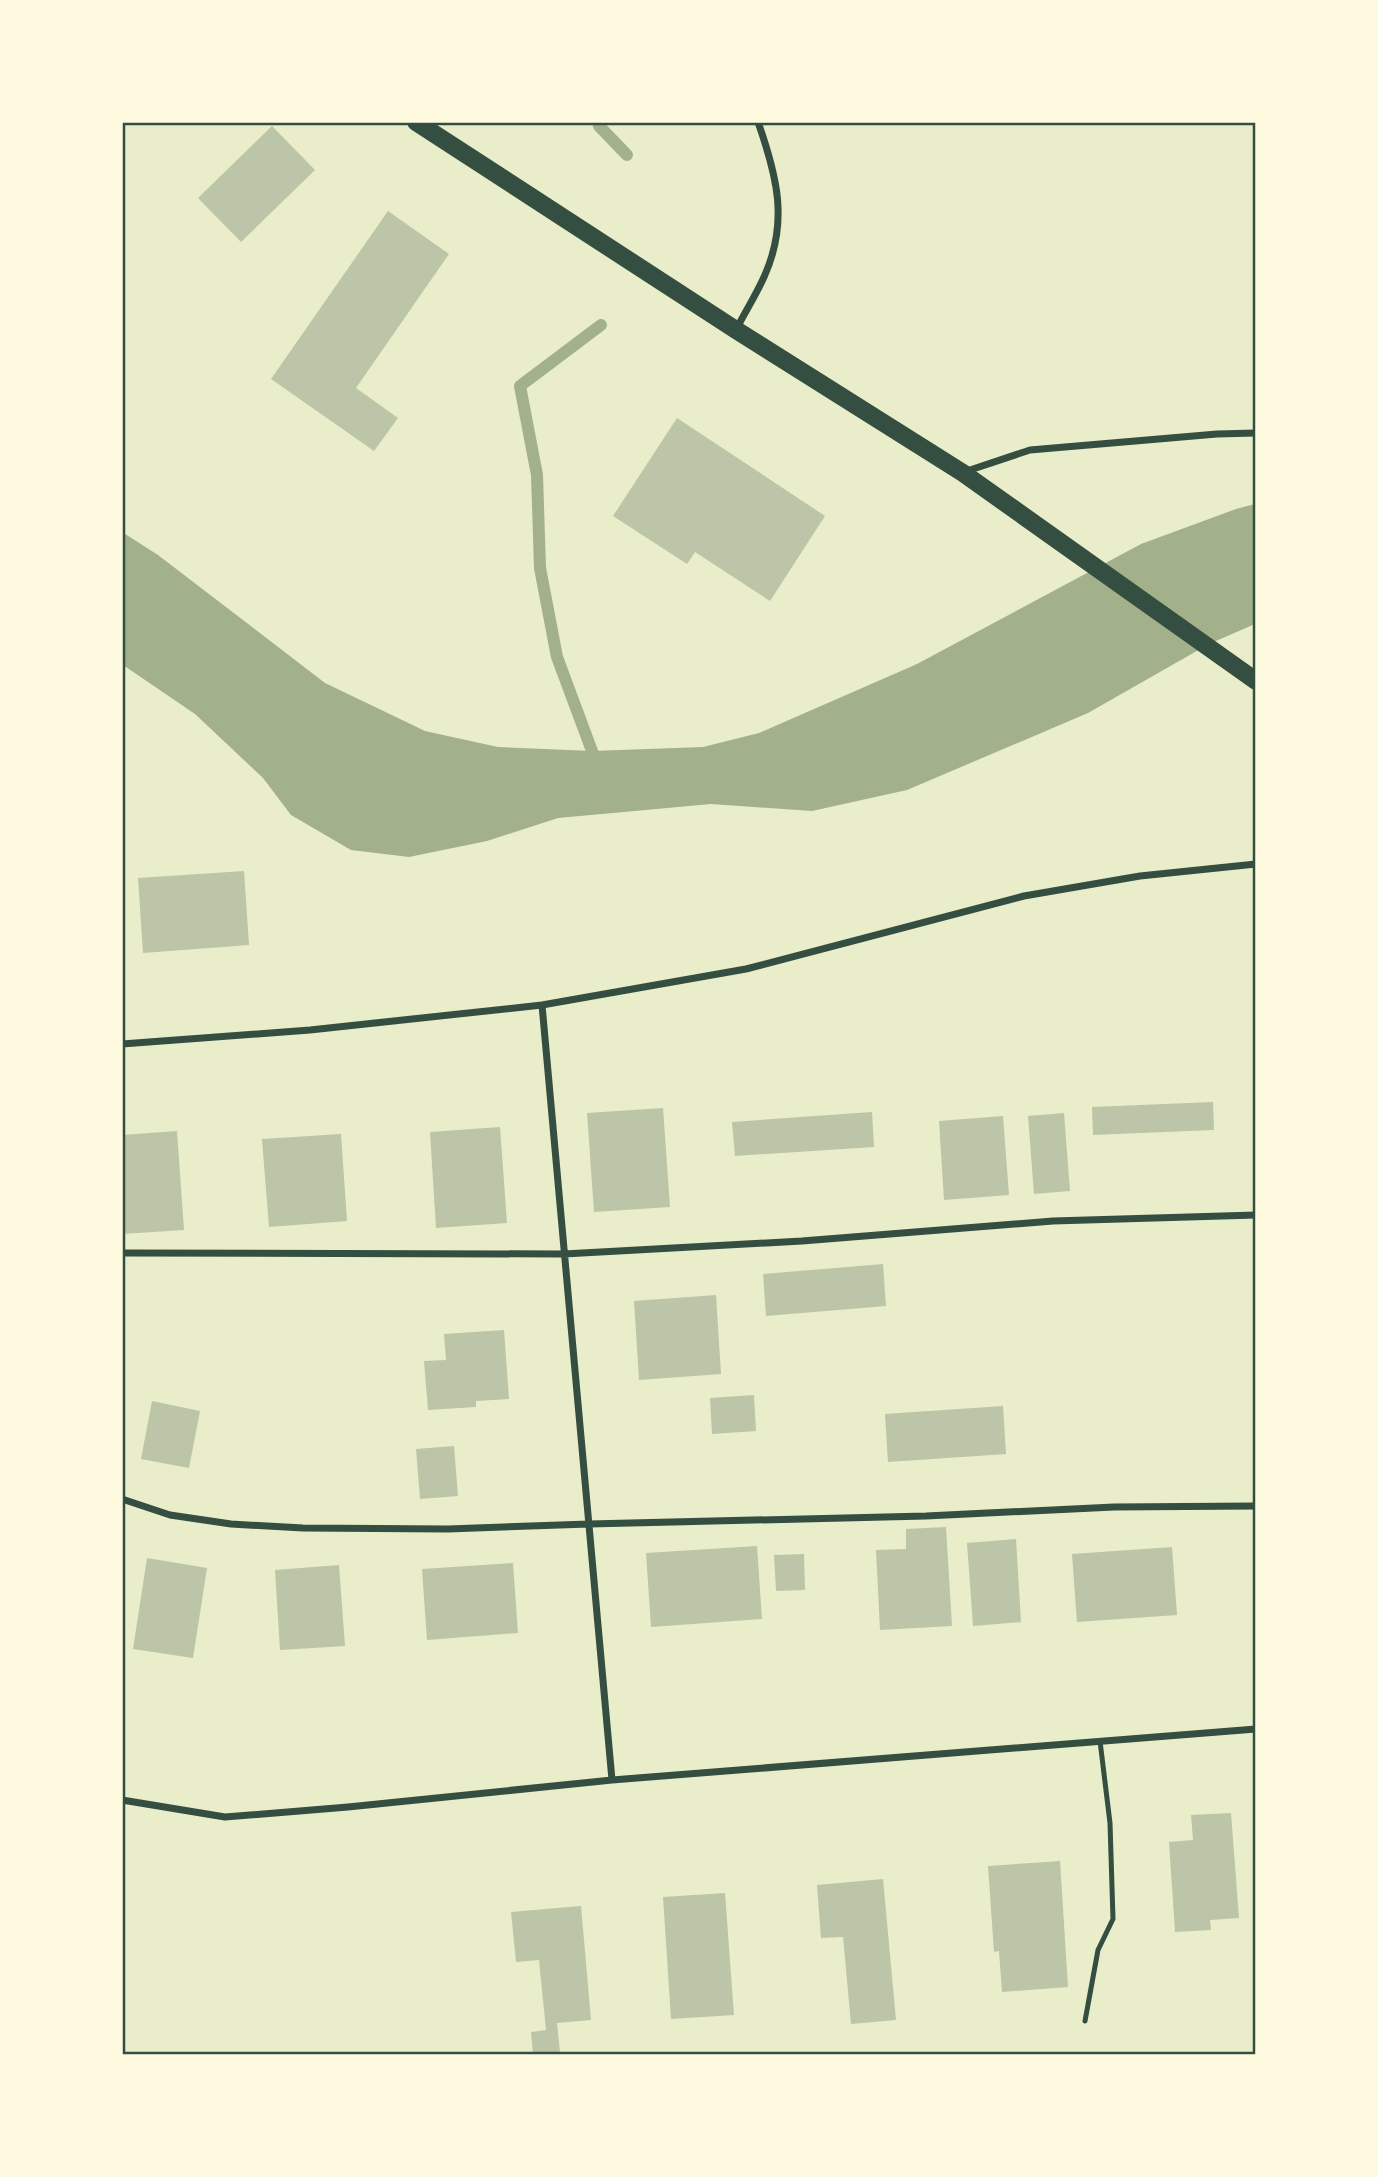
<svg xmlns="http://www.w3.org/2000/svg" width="1378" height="2177" viewBox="0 0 1378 2177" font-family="Ubuntu,sans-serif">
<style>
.water{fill:#a3b18a}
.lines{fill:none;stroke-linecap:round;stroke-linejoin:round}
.stream{stroke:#a3b18a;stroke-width:12}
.building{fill:#bcc5a7}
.service{stroke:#344e41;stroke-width:5}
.minor{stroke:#344e41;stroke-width:7}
.primary{stroke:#344e41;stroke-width:18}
.neatline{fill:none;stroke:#344e41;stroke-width:2.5}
</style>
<rect width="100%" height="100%" fill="#e9edc9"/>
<path class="water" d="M1255,504V624L1209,644L1088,713L907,790L812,811L711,804L558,818L487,841L409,857L351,850L291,815L263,778L195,714L123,665L122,532L158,555L325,683L425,731L498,747L592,751L703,747L759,733L917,664L1141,544L1236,509Z"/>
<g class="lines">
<path class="stream" d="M599,122V126L627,155
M595,765L592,751L557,657L540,568L537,475L520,386L601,325"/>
</g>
<path class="building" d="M272,126L315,170L241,242L198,198Z
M388,211L449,254L356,388L398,418L374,451L271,379Z
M677,418L825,516L770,601L695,552L687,564L613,516Z
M244,871L249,945L143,953L138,878Z
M1213,1102L1214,1130L1093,1135L1092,1107Z
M663,1108L670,1207L594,1212L587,1113Z
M872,1112L874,1147L735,1156L732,1122Z
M1064,1113L1070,1191L1034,1194L1028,1116Z
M1003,1116L1009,1195L944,1200L939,1121Z
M500,1127L507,1223L436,1228L430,1132Z
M177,1131L184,1230L122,1234V1135Z
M341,1134L347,1221L269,1227L262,1139Z
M883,1264L886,1306L766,1316L763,1274Z
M716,1295L721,1374L639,1380L634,1301Z
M504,1330L509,1399L476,1401V1407L428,1410L424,1361L446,1360L444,1334Z
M754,1395L756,1431L712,1434L710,1398Z
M152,1401L200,1411L189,1468L141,1459Z
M1003,1406L1006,1454L888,1462L885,1414Z
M454,1446L458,1496L420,1499L416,1449Z
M946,1527L952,1626L880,1630L876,1550L906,1549V1529Z
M1016,1539L1021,1622L973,1626L967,1543Z
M757,1546L762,1619L651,1627L646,1553Z
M1172,1547L1177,1615L1077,1622L1072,1554Z
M804,1554L805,1590L776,1591L774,1555Z
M147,1558L207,1568L193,1658L133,1649Z
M513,1563L518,1633L427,1640L422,1569Z
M339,1565L345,1646L280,1650L275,1570Z
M1231,1813L1239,1918L1210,1920L1211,1930L1175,1932L1169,1842L1193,1840L1191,1815Z
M1060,1861L1068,1987L1002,1992L999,1951L994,1952L988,1866Z
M883,1879L896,2020L851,2024L843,1937L821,1938L817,1885Z
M725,1893L734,2015L671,2019L663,1897Z
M581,1906L591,2020L557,2023L560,2052L533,2054L531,2032L546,2030L539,1960L516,1962L511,1912Z"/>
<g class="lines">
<path class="service" d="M1085,2021L1098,1950L1113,1919L1110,1823L1100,1741"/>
<path class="minor" d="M736,330C745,312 756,295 764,277C789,222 777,176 758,122
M964,472L1030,450L1217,434L1256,433
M542,1005L612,1780
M122,1044L310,1030L542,1005L746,969L1024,896L1140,876L1256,864
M122,1253L564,1254L802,1241L1053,1221L1256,1215
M122,1499L170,1515L231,1524L303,1528L448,1529L589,1524L926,1516L1114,1507L1256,1506
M122,1800L225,1817L348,1807L612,1780L1256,1729"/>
<path class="primary" d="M416,122L736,330L963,473L1256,681"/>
</g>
<rect width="1378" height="2177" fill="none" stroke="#fefae0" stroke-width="248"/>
<rect x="124" y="124" width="1130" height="1929" class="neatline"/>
</svg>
